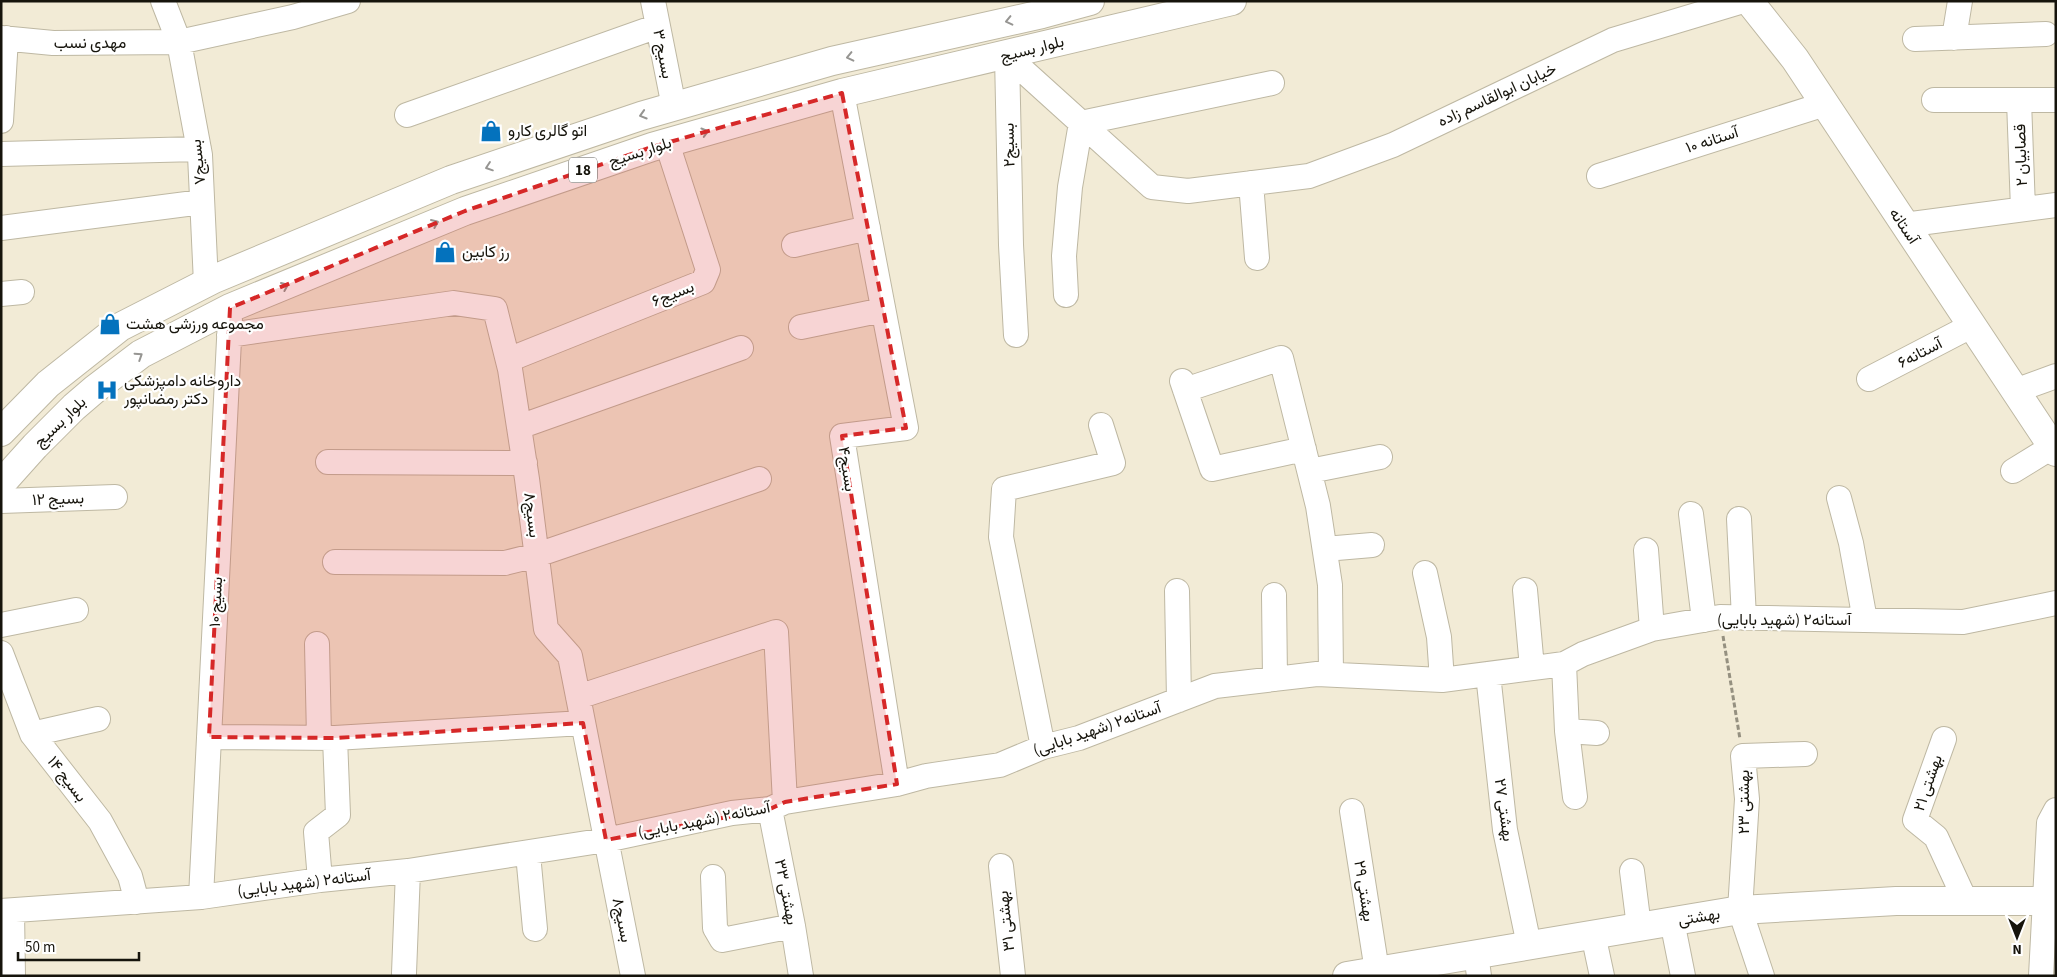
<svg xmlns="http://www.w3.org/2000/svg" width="2057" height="977" viewBox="0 0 2057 977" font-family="'Source Sans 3',Vazirmatn,sans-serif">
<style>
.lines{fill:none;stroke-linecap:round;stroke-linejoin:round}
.minor-casing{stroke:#beb8a3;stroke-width:26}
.major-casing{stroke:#beb8a3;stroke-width:30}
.path{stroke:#959080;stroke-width:3;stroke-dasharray:5 2.5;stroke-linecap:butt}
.minor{stroke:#fff;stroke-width:24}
.major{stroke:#fff;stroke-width:28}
.oneway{stroke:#969592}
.marked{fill:#d62828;fill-opacity:0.2;stroke:#d62828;stroke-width:4;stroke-dasharray:10 6;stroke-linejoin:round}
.labels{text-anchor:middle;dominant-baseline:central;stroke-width:4.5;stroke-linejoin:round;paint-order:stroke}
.shield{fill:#fff;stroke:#5c5a55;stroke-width:1}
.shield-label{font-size:15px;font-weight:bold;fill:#16140c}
.street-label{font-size:16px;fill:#16140c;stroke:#fff}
.poi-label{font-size:16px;fill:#16140c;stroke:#fff;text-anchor:start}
</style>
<rect width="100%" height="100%" fill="#f2ebd6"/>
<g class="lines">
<g class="minor-casing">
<path id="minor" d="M163,1L179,42L200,155L206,283
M653,1L674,107
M1,38L53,43L179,42L293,17L348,1
M1954,38L1960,1
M1915,39L2046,34
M842,93L906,428L842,436L897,784
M1934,100H2056
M2019,101L2023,209
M407,115L658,26
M1,121L6,38
M1081,123L1272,83
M1,154L199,149
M1599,176L1825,104
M1251,183L1257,258
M1904,225L2056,205
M1,228L202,202
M794,245L868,228
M1,294L22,292
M1066,295L1064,256L1070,187L1081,123
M801,327L883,310
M229,335L454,303L495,309L510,369L527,479L546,629L570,656L633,976
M1016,335L1011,245L1007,56L1152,187L1188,191L1309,176L1393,145L1613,40L1743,1
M508,360L703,282L708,270L667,143
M1869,379L1971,326
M1182,381L1212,469L1304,449
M1185,390L1281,358L1318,506L1330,585L1331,674
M2015,391L2056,376
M519,427L741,348
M328,462L525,463
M1310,471L1380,457
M2013,471L2052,447
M1839,498L1851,543L1865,620
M1,501L115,497
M1691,514L1704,620
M1739,519L1744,618
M1325,549L1372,545
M1646,550L1652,629
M335,562L505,563L537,555L759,479
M1425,573L1439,637L1442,680
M1525,590L1532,668
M1177,591L1179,700
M1274,595L1275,679
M1,625L76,610
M317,644L319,738
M1,653L32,734L100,821L130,876L137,902
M1564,664L1567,731L1575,797
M1488,674L1505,830L1529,945
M578,697L776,632L785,802
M1567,731L1597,733
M32,734L98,719
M209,737L335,738L583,723
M1944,739L1915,820L1936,837L1966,902
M1043,747L1001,537L1004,489L1113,463L1101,425
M770,809L793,926L801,976
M1352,811L1377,971
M528,854L535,929
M1001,866L1013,976
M1632,871L1639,927
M713,877L715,928L722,940L793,926
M320,880L316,832L338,815L335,738
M201,897L230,320
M1,911L201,897L320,880L408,871L606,840L732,813L770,809L785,802L897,784L926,776L1000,765L1043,747L1079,738L1215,686L1317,674L1442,680L1564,664L1583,654L1652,629L1720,617L1963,622L2056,603
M12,911L13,976
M1672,921L1683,976
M1593,934L1602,976
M1476,954L1479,976
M404,973L408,871
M1762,976L1740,910L1747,799L1743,756L1805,754
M2041,976L2049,823L2056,810"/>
</g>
<g class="major-casing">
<path id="major" d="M1749,1L1795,59L2056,452
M1,432L48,384L120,327L214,279L451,180L641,116L832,61L1042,14L1090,1
M1,484L35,446L74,407L95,389L141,354L230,308L465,211L652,147L842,93L1232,1
M1347,976L1740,910L1896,901H2056"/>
</g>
<path class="path" d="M1723,636L1740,739"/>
<use href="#minor" class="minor"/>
<use href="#major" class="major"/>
</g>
<defs><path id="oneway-chevron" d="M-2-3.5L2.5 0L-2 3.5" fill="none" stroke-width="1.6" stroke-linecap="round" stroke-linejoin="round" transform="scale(1.25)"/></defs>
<g class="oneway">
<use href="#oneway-chevron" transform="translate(1009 21) rotate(167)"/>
<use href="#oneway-chevron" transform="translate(850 57) rotate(167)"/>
<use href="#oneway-chevron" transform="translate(643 115) rotate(163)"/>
<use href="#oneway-chevron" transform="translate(705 132) rotate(-16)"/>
<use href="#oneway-chevron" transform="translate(489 167) rotate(161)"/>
<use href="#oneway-chevron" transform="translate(435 223) rotate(-23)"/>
<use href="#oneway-chevron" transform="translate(285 286) rotate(-23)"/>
<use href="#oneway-chevron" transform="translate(139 356) rotate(-33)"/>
</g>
<path class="marked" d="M842,93L906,428L842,436L897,784L785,802L770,809L606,840L583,723L335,738L209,737L230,308L465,211L652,147Z"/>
<defs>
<g id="shop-bare" transform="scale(1.725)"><path d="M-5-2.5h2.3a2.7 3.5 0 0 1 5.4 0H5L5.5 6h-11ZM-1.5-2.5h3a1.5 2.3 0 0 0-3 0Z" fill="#0472bd" stroke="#fff" stroke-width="2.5" paint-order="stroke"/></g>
<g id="hospital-bare" transform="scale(1.725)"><path d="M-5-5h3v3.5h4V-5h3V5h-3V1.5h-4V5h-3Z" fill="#0472bd" stroke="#fff" stroke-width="2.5" paint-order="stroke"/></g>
</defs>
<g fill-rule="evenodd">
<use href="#shop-bare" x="491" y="131"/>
<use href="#shop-bare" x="445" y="252"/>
<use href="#shop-bare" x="110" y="324"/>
<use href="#hospital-bare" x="107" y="390"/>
</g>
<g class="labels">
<rect class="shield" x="569" y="157.5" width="28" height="25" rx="4"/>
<g class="shield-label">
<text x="583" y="170">18</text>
</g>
<g class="street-label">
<text x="90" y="43">مهدی نسب</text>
<text transform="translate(1032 49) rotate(-14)">بلوار بسیج</text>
<text transform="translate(663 54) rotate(79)">بسیج ۳</text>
<text transform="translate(1497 95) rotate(-25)">خیابان ابوالقاسم زاده</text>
<text transform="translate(1712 140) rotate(-18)">آستانه ۱۰</text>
<text transform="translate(1009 145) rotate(-91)">بسیج۲</text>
<text transform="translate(640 152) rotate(-18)">بلوار بسیج</text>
<text transform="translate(2021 155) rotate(-92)">قصابیان ۲</text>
<text transform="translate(198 162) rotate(-96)">بسیج۷</text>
<text transform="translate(1904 226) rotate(56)">آستانه</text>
<text transform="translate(673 294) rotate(-22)">بسیج۶</text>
<text transform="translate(1920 353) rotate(-27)">آستانه۶</text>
<text transform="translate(60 422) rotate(-44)">بلوار بسیج</text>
<text transform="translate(847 469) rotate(81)">بسیج۴</text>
<text transform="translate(58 499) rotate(-2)">بسیج ۱۲</text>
<text transform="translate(532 515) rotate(83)">بسیج۸</text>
<text transform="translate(216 602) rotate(-87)">بسیج ۱۰</text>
<text x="1784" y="620">آستانه۲ (شهید بابایی)</text>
<text transform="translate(1097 729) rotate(-19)">آستانه۲ (شهید بابایی)</text>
<text transform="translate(67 779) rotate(52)">بسیج ۱۴</text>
<text transform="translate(1928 783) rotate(-71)">بهشتی ۲۱</text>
<text transform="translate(1744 802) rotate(-90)">بهشتی ۲۳</text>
<text transform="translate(1504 810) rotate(82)">بهشتی ۲۷</text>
<text transform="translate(704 820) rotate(-11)">آستانه۲ (شهید بابایی)</text>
<text transform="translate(304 883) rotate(-7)">آستانه۲ (شهید بابایی)</text>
<text transform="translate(1364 891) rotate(81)">بهشتی ۲۹</text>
<text transform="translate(786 892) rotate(79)">بهشتی ۳۳</text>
<text transform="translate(1699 917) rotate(-9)">بهشتی</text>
<text transform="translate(622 920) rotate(78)">بسیج۸</text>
<text transform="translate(1006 921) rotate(-96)">بهشتی ۳۱</text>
</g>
<g class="poi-label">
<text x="508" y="131">اتو گالری کارو</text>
<text x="462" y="252">رز کابین</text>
<text x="126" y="324">مجموعه ورزشی هشت</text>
<text x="124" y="381">داروخانه دامپزشکی<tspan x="124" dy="18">دکتر رمضانپور</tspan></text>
</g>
</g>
<rect width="2057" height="977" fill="none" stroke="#16140c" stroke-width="5"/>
<g transform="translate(2017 937) rotate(180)" stroke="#ffffff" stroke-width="4" paint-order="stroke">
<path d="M0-4L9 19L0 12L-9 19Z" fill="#16140c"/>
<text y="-8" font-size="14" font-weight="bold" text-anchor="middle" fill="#16140c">N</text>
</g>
<path d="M18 952v8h121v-8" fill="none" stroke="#16140c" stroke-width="2.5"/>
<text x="25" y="952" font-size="15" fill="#16140c" stroke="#ffffff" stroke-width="4" paint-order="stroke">50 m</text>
</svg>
